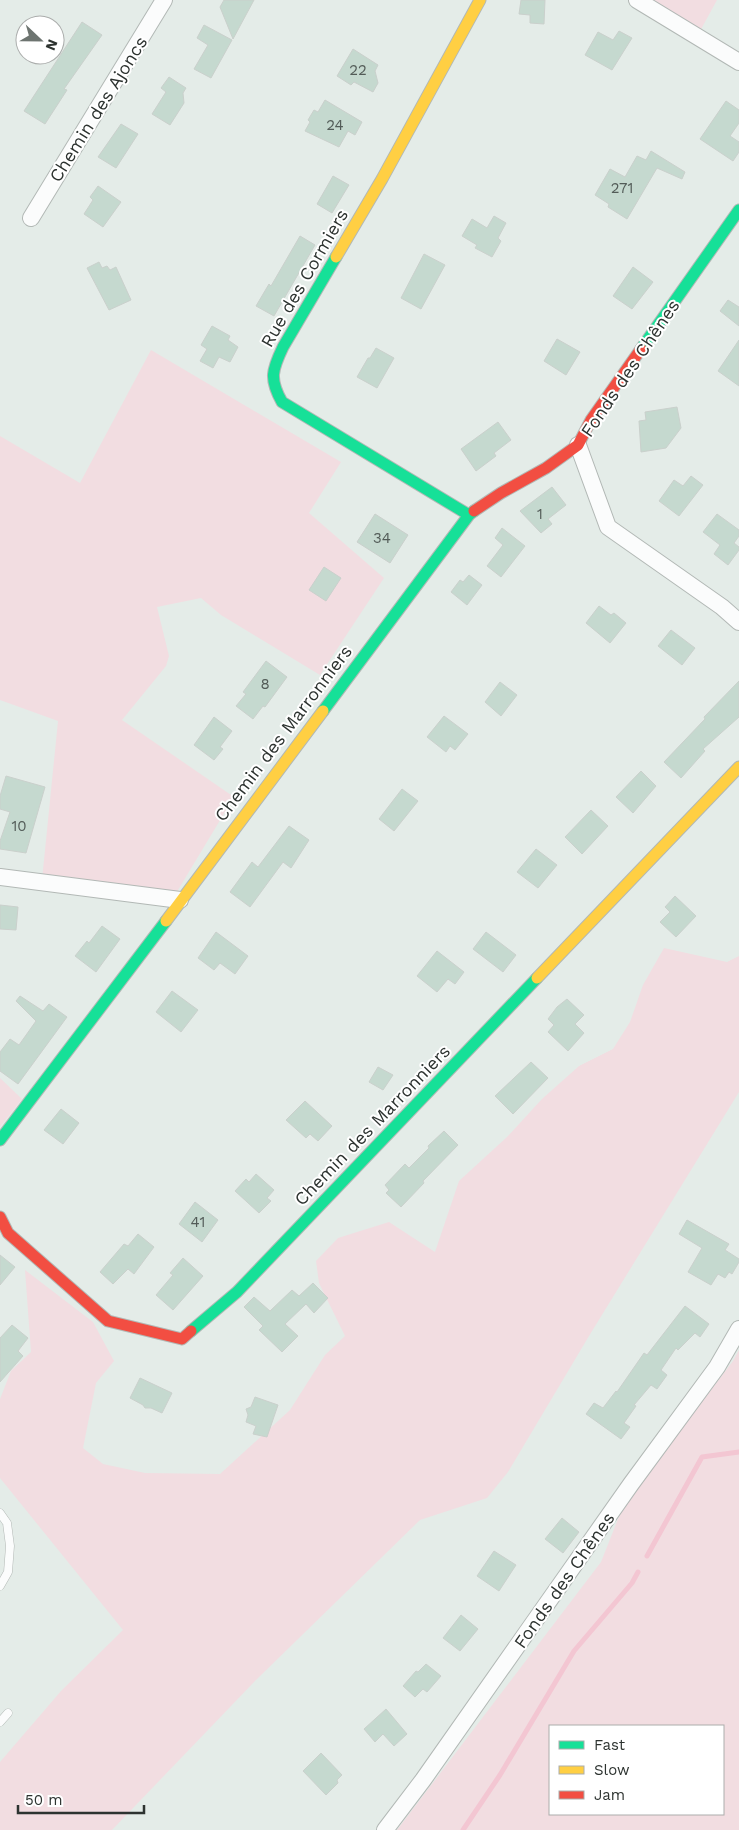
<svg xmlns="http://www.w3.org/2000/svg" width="739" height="1830" viewBox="0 0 739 1830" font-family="'Work Sans',sans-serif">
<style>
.green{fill:#f2dde1;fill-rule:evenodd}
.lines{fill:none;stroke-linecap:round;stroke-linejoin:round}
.stream{stroke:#f3c6d2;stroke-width:5}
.building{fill:#c5d9cf;stroke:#cad0cc}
.lane-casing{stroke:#b2b8b5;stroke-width:9}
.street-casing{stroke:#b2b8b5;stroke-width:18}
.fast-casing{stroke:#b2b8b5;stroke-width:13}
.slow-casing{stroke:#b2b8b5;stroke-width:13}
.jam-casing{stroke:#b2b8b5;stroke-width:13}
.lane{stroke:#fbfcfc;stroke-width:8}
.street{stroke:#fbfcfc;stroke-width:16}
.fast{stroke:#16e098;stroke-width:11}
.slow{stroke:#ffcf43;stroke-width:11}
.jam{stroke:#f24e42;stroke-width:11}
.labels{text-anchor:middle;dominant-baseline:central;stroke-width:4;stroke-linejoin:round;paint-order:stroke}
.number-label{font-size:15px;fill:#535c58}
.street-label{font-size:18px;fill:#2d3330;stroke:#fff}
</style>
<rect width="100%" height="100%" fill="#e4ece8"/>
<path class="green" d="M648,0H717L699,33Z
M151,350L341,462L309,513L384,578L320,675L221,615L201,598L157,607L169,656L166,666L122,720L234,797L175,895L42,880L58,721L0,700V436L80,483Z
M664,948L727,962L739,956V1092L589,1336L508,1472L487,1498L420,1520L255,1681L112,1830H0V1762L61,1691L123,1630L0,1478V1399L11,1371L31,1352L25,1270L93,1322L114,1361L96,1383L83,1448L103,1464L145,1473L220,1474L290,1410L325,1355L345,1336L319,1283L316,1261L338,1238L389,1222L435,1252L459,1181L507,1137L542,1099L579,1066L613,1049L630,1022L643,985Z
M0,1078L22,1099L0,1127Z
M739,1350V1830H397L601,1562L624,1504L733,1361ZM550,1726H723V1814H550Z"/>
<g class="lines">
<path class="stream" d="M647,1556L702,1457L739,1452
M463,1830L500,1775L574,1651L632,1583L638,1572"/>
</g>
<path class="building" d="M224,0H254L233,39L220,7Z
M521,0H545L544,24L530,23V15L519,14Z
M82,22L102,35L64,89L67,90L45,124L24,111Z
M204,25L232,40L211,78L194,69L208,45L197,38Z
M619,31L632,38L612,70L585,55L598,32L613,40Z
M353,49L378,65L375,71L378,83L373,92L354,82L351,85L337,76Z
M169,77L186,88L183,93L184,103L170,125L152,114L166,92L161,88Z
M325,100L362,122L355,135L348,131L339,147L305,131L310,122L308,120L314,110L318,112Z
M726,101L739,110V123L730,136L739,142V152L733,161L700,139Z
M121,124L138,134L116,168L98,157Z
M651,151L685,172L682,179L657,168L627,219L608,207L609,204L595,195L610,169L625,177L637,156L646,160Z
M333,176L349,185L332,213L317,204Z
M98,186L121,202L103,227L84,214L93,200L90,197Z
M494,216L506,223L498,238L501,241L492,257L475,248L477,245L462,236L472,219L487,228Z
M300,236L315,245L274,316L256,306L269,284L271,286Z
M424,254L445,265L421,309L401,298Z
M99,262L102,268L107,266L110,270L116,267L131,300L109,310L87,268Z
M633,267L653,282L632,309L613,296Z
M728,300L739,307V326L720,311Z
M212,326L230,336L228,340L238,347L230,362L219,357L213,368L200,361L207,349L201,345Z
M557,339L580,352L566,375L544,361Z
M739,340V386L718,371Z
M376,348L394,358L377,388L357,377L368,358H370Z
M677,407L681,428L666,448L641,452L639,421L646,420L645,412Z
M498,422L511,440L494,453L496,456L476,471L461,449Z
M691,476L703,485L679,516L659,501L674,480L683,486Z
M552,487L566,505L548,519L552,524L541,533L520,511Z
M375,514L408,535L390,563L357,542Z
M717,514L739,530V536L734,543L739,547V550L728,565L714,554L720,545L703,532Z
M502,528L525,546L501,577L487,566L503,545L495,538Z
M324,567L341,578L326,601L309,590Z
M469,575L482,585L467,605L451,592L460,580L463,582Z
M599,606L611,615L614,613L626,623L610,643L586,623Z
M671,630L695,648L682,665L658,646Z
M266,661L287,677L265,707L263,706L253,719L236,706L246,694L243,692Z
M739,681V717L703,749L705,751L681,778L664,762L705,719L704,717Z
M500,682L517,695L501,716L485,702Z
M444,716L468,734L455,750L450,746L446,752L427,737Z
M214,717L232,731L220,747L223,749L214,760L194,745Z
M641,771L656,786L633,813L616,797Z
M6,776L45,787L26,853L0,849V841L10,812L0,809V796Z
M402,789L418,801L394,831L379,819Z
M591,810L608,826L582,854L565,837Z
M289,826L309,840L291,868L283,862L250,907L230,892L252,862L258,867Z
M536,849L557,865L538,888L517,872Z
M675,896L696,916L676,937L660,922L670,912L665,907Z
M0,905L18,907L16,930L0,929Z
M102,926L120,939L96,972L75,956L87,941L89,943Z
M216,932L248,956L235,974L220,963L214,970L198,958Z
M486,932L516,955L503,972L473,949Z
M437,951L464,972L455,984L448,979L437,992L417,976Z
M172,991L198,1010L181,1032L156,1012Z
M20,996L43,1011L49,1004L67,1017L18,1084L0,1071V1052L10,1039L19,1045L36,1021L16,1001Z
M567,999L584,1015L575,1024L584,1033L568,1051L548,1032L554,1025L548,1019L557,1007Z
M531,1062L548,1078L513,1114L495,1096Z
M378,1067L393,1075L383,1090L369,1082Z
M305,1101L332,1126L318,1141L310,1134L306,1138L286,1120Z
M61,1109L79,1123L63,1144L44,1130Z
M444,1131L458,1145L423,1181L424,1183L401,1207L386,1193L389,1190L385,1185L405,1164L409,1168L429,1148L428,1146Z
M256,1174L274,1190L267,1198L271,1201L259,1213L235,1191L246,1179L249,1182Z
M195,1202L218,1220L202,1242L179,1224Z
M687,1220L729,1244L725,1250L739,1259V1262L732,1274L729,1272L725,1278L718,1274L711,1285L688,1272L702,1248L679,1234Z
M138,1234L154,1247L134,1274L128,1269L113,1284L100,1272L124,1244L128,1246Z
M0,1255L15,1267L0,1285Z
M183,1258L203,1276L173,1310L156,1295L173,1275L170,1273Z
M313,1283L328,1298L314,1313L306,1304L285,1324L298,1336L282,1352L259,1330L263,1326L244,1307L254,1297L270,1311L292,1290L299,1296Z
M685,1306L709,1324L700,1337L695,1333L678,1350L676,1348L661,1370L667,1375L657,1389L651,1385L634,1405L636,1406L624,1423L630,1427L621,1439L586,1414L594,1403L603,1408L616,1391L617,1392L644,1353L647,1355Z
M12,1325L28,1338L18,1351L23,1356L0,1382V1338Z
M140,1378L172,1393L162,1413L151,1408H145L143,1405L130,1398Z
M255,1397L278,1405L267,1437L253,1434L256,1426L246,1422L248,1415L246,1409L251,1407Z
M562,1518L579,1532L563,1553L545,1539Z
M494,1551L516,1565L499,1591L477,1576Z
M461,1615L478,1629L460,1651L443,1638Z
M426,1664L441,1676L427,1692L423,1689L415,1697L403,1686L416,1671L418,1672Z
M386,1709L407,1734L394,1746L383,1734L375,1742L364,1729Z
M321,1753L342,1775L337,1780L338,1783L326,1795L303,1771Z"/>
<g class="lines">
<g class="lane-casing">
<path id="lane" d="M0,1513L7,1523L10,1546L8,1572L0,1586
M0,1722L8,1713"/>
</g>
<g class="street-casing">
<path id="street" d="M637,0L739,62
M31,218L164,0
M578,445L608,527L722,607L739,622
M0,877L180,900
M385,1830L423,1780L631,1484L717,1367L739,1329"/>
</g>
<g class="fast-casing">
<path id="fast" d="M336,257L283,347C272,370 269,379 282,402L469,515L474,511
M641,349L739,210
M323,711L469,515
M0,1140L166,921
M191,1331L237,1292L537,978"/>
</g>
<g class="slow-casing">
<path id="slow" d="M336,257L382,179L480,0
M166,921L323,711
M537,978L739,767"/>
</g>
<g class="jam-casing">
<path id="jam" d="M474,511L501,493L546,468L578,445L591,420L641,349
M0,1217L8,1233L108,1321L182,1339L191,1331"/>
</g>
<use href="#lane" class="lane"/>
<use href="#street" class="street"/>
<use href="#fast" class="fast"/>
<use href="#slow" class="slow"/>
<use href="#jam" class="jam"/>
</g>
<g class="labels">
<g class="number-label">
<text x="358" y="70">22</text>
<text x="335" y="125">24</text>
<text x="622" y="188">271</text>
<text x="540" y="514">1</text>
<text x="382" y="538">34</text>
<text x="265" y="684">8</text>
<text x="19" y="826">10</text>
<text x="198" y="1222">41</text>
</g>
<g class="street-label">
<text transform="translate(98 109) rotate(-58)">Chemin des Ajoncs</text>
<text transform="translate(304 278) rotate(-60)">Rue des Cormiers</text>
<text transform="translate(630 368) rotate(-56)">Fonds des Chênes</text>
<text transform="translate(283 733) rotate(-53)">Chemin des Marronniers</text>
<text transform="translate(372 1125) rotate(-46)">Chemin des Marronniers</text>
<text transform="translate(564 1580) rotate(-55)">Fonds des Chênes</text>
</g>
</g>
<rect x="549" y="1725" width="175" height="90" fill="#ffffff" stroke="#abadac"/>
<rect x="559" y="1741" width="25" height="8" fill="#16e098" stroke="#abadac"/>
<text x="594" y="1750" font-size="15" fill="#2d3330">Fast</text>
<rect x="559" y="1766" width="25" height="8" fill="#ffcf43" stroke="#abadac"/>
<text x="594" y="1775" font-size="15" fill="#2d3330">Slow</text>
<rect x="559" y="1791" width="25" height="8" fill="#f24e42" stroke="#abadac"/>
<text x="594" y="1800" font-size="15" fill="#2d3330">Jam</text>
<g transform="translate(40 40) rotate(112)"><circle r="24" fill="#ffffff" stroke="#abadac"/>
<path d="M0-4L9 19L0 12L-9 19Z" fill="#6d7470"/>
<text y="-8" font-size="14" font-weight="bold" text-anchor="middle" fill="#2d3330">N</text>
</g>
<path d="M18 1805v8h126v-8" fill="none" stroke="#2d3330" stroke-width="2.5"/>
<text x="25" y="1805" font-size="15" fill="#2d3330" stroke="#ffffff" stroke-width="4" paint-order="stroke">50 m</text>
</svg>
